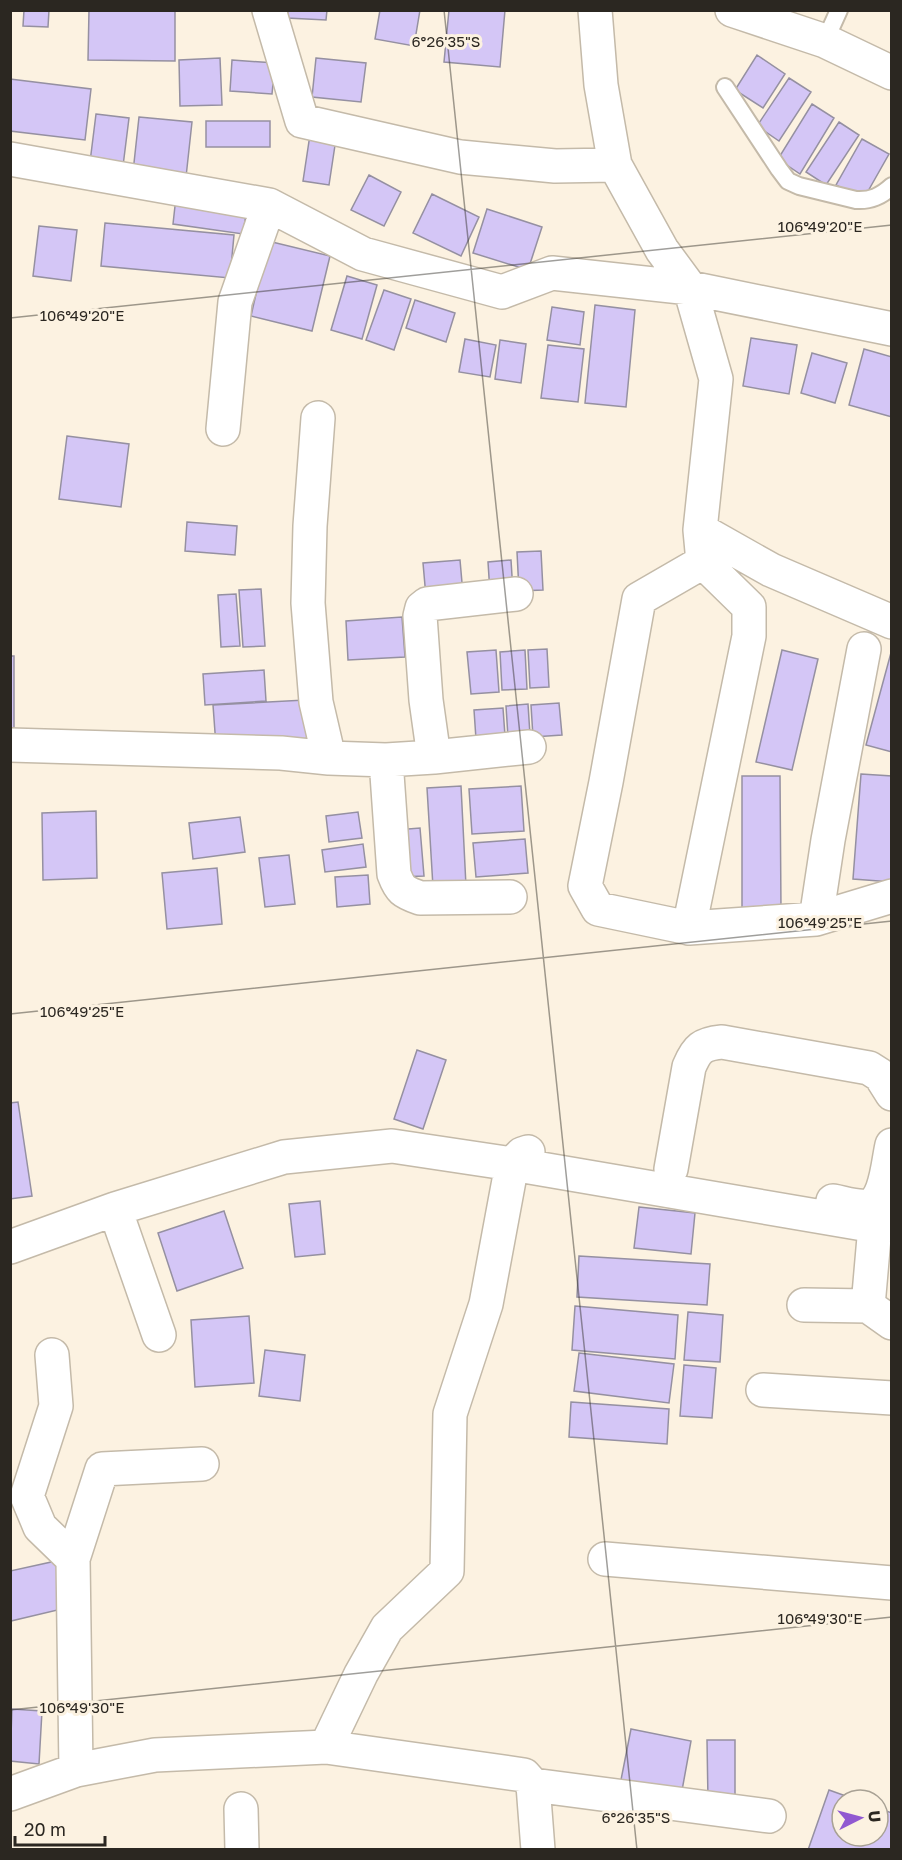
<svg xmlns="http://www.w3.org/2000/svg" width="902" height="1860" viewBox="0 0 902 1860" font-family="'Golos Text',sans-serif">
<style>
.building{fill:#d4c6f6;stroke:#9590a1;stroke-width:1.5}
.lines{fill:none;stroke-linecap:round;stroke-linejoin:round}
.service-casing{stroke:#c4baa9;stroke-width:20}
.minor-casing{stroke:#c4baa9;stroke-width:36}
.service{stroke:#fff;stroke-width:16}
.minor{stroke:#fff;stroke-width:33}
.ticks{fill:none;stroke:#2b2721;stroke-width:1.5;stroke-opacity:0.45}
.ticks-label{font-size:15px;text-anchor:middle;fill:#2b2721;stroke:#fcf2e1;stroke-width:6;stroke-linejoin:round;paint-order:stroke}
</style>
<rect width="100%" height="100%" fill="#fcf2e1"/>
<path class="building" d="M24,10H49L48,27L23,26Z
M89,10H175V61L88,60Z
M288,10H327L326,20L287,18Z
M380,10H420L414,46L375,39Z
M449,10H505L500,67L444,62Z
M757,55L785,74L763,108L735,90Z
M220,58L222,105L180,106L179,60Z
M316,58L366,63L361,102L312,97Z
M232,60L275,63L272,94L230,91Z
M789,78L811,92L779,141L757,126Z
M10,79L91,89L85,140L10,131Z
M812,104L834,118L800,174L778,159Z
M96,114L129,118L123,166L90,162Z
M139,117L192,122L186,177L133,172Z
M206,121H270V147H206Z
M839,122L859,135L826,185L806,172Z
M311,128L337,132L329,185L303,181Z
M862,139L889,154L863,200L836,185Z
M369,175L401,192L384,226L351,210Z
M432,194L479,217L461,256L413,233Z
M176,197L247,207L243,234L173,224Z
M487,209L542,227L528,270L473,253Z
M105,223L234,235L230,278L101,266Z
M39,226L77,230L71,281L33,276Z
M268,241L330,256L312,331L251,316Z
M347,276L377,285L362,339L331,330Z
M384,290L411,299L394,350L366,340Z
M415,300L455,313L446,342L406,328Z
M595,305L635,310L626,407L585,403Z
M552,307L584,312L580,345L547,340Z
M751,338L797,345L789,394L743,386Z
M465,339L496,345L490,377L459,372Z
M500,340L526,344L521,383L495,379Z
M548,345L584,349L578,402L541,398Z
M864,349L892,357V417L849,405Z
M812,353L847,363L835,403L801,393Z
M67,436L129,444L121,507L59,499Z
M187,522L237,526L235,555L185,551Z
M541,551L543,590L519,591L517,552Z
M460,560L463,594L426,597L423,563Z
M511,560L513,592L490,593L488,562Z
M261,589L265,646L243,647L239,590Z
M236,594L240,646L221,647L218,595Z
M402,617L405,657L348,660L346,621Z
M547,649L549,687L530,688L528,650Z
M892,649V752L866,745Z
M496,650L499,692L471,694L467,652Z
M525,650L527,689L502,690L500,652Z
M782,650L818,659L792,770L756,762Z
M10,656H14V728H10Z
M264,670L266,701L205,705L203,674Z
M305,700L308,740L216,746L213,705Z
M559,703L562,735L533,737L531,705Z
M528,704L530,735L508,737L506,706Z
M503,708L505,736L476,739L474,710Z
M861,774L892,776V882L853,879Z
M742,776H780L781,910H742Z
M461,786L466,886L433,887L427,788Z
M521,786L524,831L472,834L469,789Z
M96,811L97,878L43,880L42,813Z
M358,812L362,838L329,842L326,816Z
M240,817L245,852L193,859L189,823Z
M420,828L424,876L400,877L396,830Z
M525,839L528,873L476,877L473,843Z
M363,844L366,867L325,872L322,850Z
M289,855L295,904L265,907L259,858Z
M217,868L222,924L167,929L162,873Z
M368,875L370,904L337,907L335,877Z
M417,1050L446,1060L423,1129L394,1119Z
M18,1102L32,1196L10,1199V1103Z
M320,1201L325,1254L295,1257L289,1204Z
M639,1207L695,1213L691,1254L634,1248Z
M224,1211L243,1268L177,1291L158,1233Z
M579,1256L710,1264L707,1305L577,1297Z
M575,1306L678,1315L675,1359L572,1350Z
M688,1312L723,1315L720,1362L684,1360Z
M249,1316L254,1383L195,1387L191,1320Z
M265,1350L305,1355L300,1401L259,1396Z
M579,1353L674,1364L669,1403L574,1391Z
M684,1365L716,1368L712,1418L680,1416Z
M571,1402L669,1409L667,1444L569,1437Z
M56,1561L66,1608L11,1621L10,1571Z
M12,1709L42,1711L39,1764L10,1761Z
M631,1729L691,1741L681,1796L620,1785Z
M707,1740H735V1801H708Z
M829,1790L857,1800H842V1836H878V1808L892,1813V1850H808Z"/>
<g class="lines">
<g class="service-casing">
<path id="service" d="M825,41L839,10
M725,87L779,169L788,181L799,186L856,200C871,201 881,196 892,186"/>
</g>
<g class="minor-casing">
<path id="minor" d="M269,10L302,121L460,157L555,166L615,165
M595,10L601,85L615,165L662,250L690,288L716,379L700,530L703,562L749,607V636L689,928
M732,10L825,41L892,73
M10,159L269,205L363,254L502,292L552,273L690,288L892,329
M223,429L235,302L269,205
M700,530L771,570L892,622
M703,562L639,599L606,782L585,886L598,909L689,928L816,919L892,896
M10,745L281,753L329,758L316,702L308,603L310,526L318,418
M434,757L529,747
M329,758L386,760L434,757L426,700L420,616L422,608L427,604L516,594
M386,760L394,874C400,890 403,892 420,898L510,897
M816,919L828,840L864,649
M671,1169L689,1067C697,1048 702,1044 722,1042L869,1068L880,1075L892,1094
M833,1201C844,1203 855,1207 866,1206C886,1205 888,1161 892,1145
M115,1209L159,1335
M875,1226L868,1306L892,1323
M10,1247L115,1209L284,1157L392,1146L512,1164L522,1154L528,1152
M804,1305L868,1306
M52,1355L56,1406L27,1496L40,1527L73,1559
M763,1390L892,1398
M605,1559L892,1583
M326,1747L361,1674L387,1628L447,1571L450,1414L486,1304L512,1164L875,1226L892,1225
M76,1770L73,1559L102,1469L202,1464
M533,1785L769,1816
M10,1794L76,1770L155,1755L326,1747L524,1775L533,1785L538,1850
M241,1809L242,1850"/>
</g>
<use href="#service" class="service"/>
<use href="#minor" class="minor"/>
</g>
<path class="ticks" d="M444,10L637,1850M10,318L892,225M10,1014L892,921M10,1710L892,1617"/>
<g class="ticks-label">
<text x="446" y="47">6°26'35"S</text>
<text x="820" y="232">106°49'20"E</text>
<text x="82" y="321">106°49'20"E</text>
<text x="820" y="928">106°49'25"E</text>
<text x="82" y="1017">106°49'25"E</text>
<text x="820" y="1624">106°49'30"E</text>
<text x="82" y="1713">106°49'30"E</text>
<text x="636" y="1823">6°26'35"S</text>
</g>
<rect width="902" height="1860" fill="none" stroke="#2b2721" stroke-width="24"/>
<g transform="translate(860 1818) rotate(84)"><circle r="28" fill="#fcf2e1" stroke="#a8a194" stroke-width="1.5"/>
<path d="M0-4.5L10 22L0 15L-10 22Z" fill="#9159d1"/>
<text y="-9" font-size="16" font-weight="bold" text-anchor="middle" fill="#2b2721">U</text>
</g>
<path d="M15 1836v9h90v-9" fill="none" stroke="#2b2721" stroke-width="3"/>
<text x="24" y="1836" font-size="18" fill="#2b2721" stroke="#fcf2e1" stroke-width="4.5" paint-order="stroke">20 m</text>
</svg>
